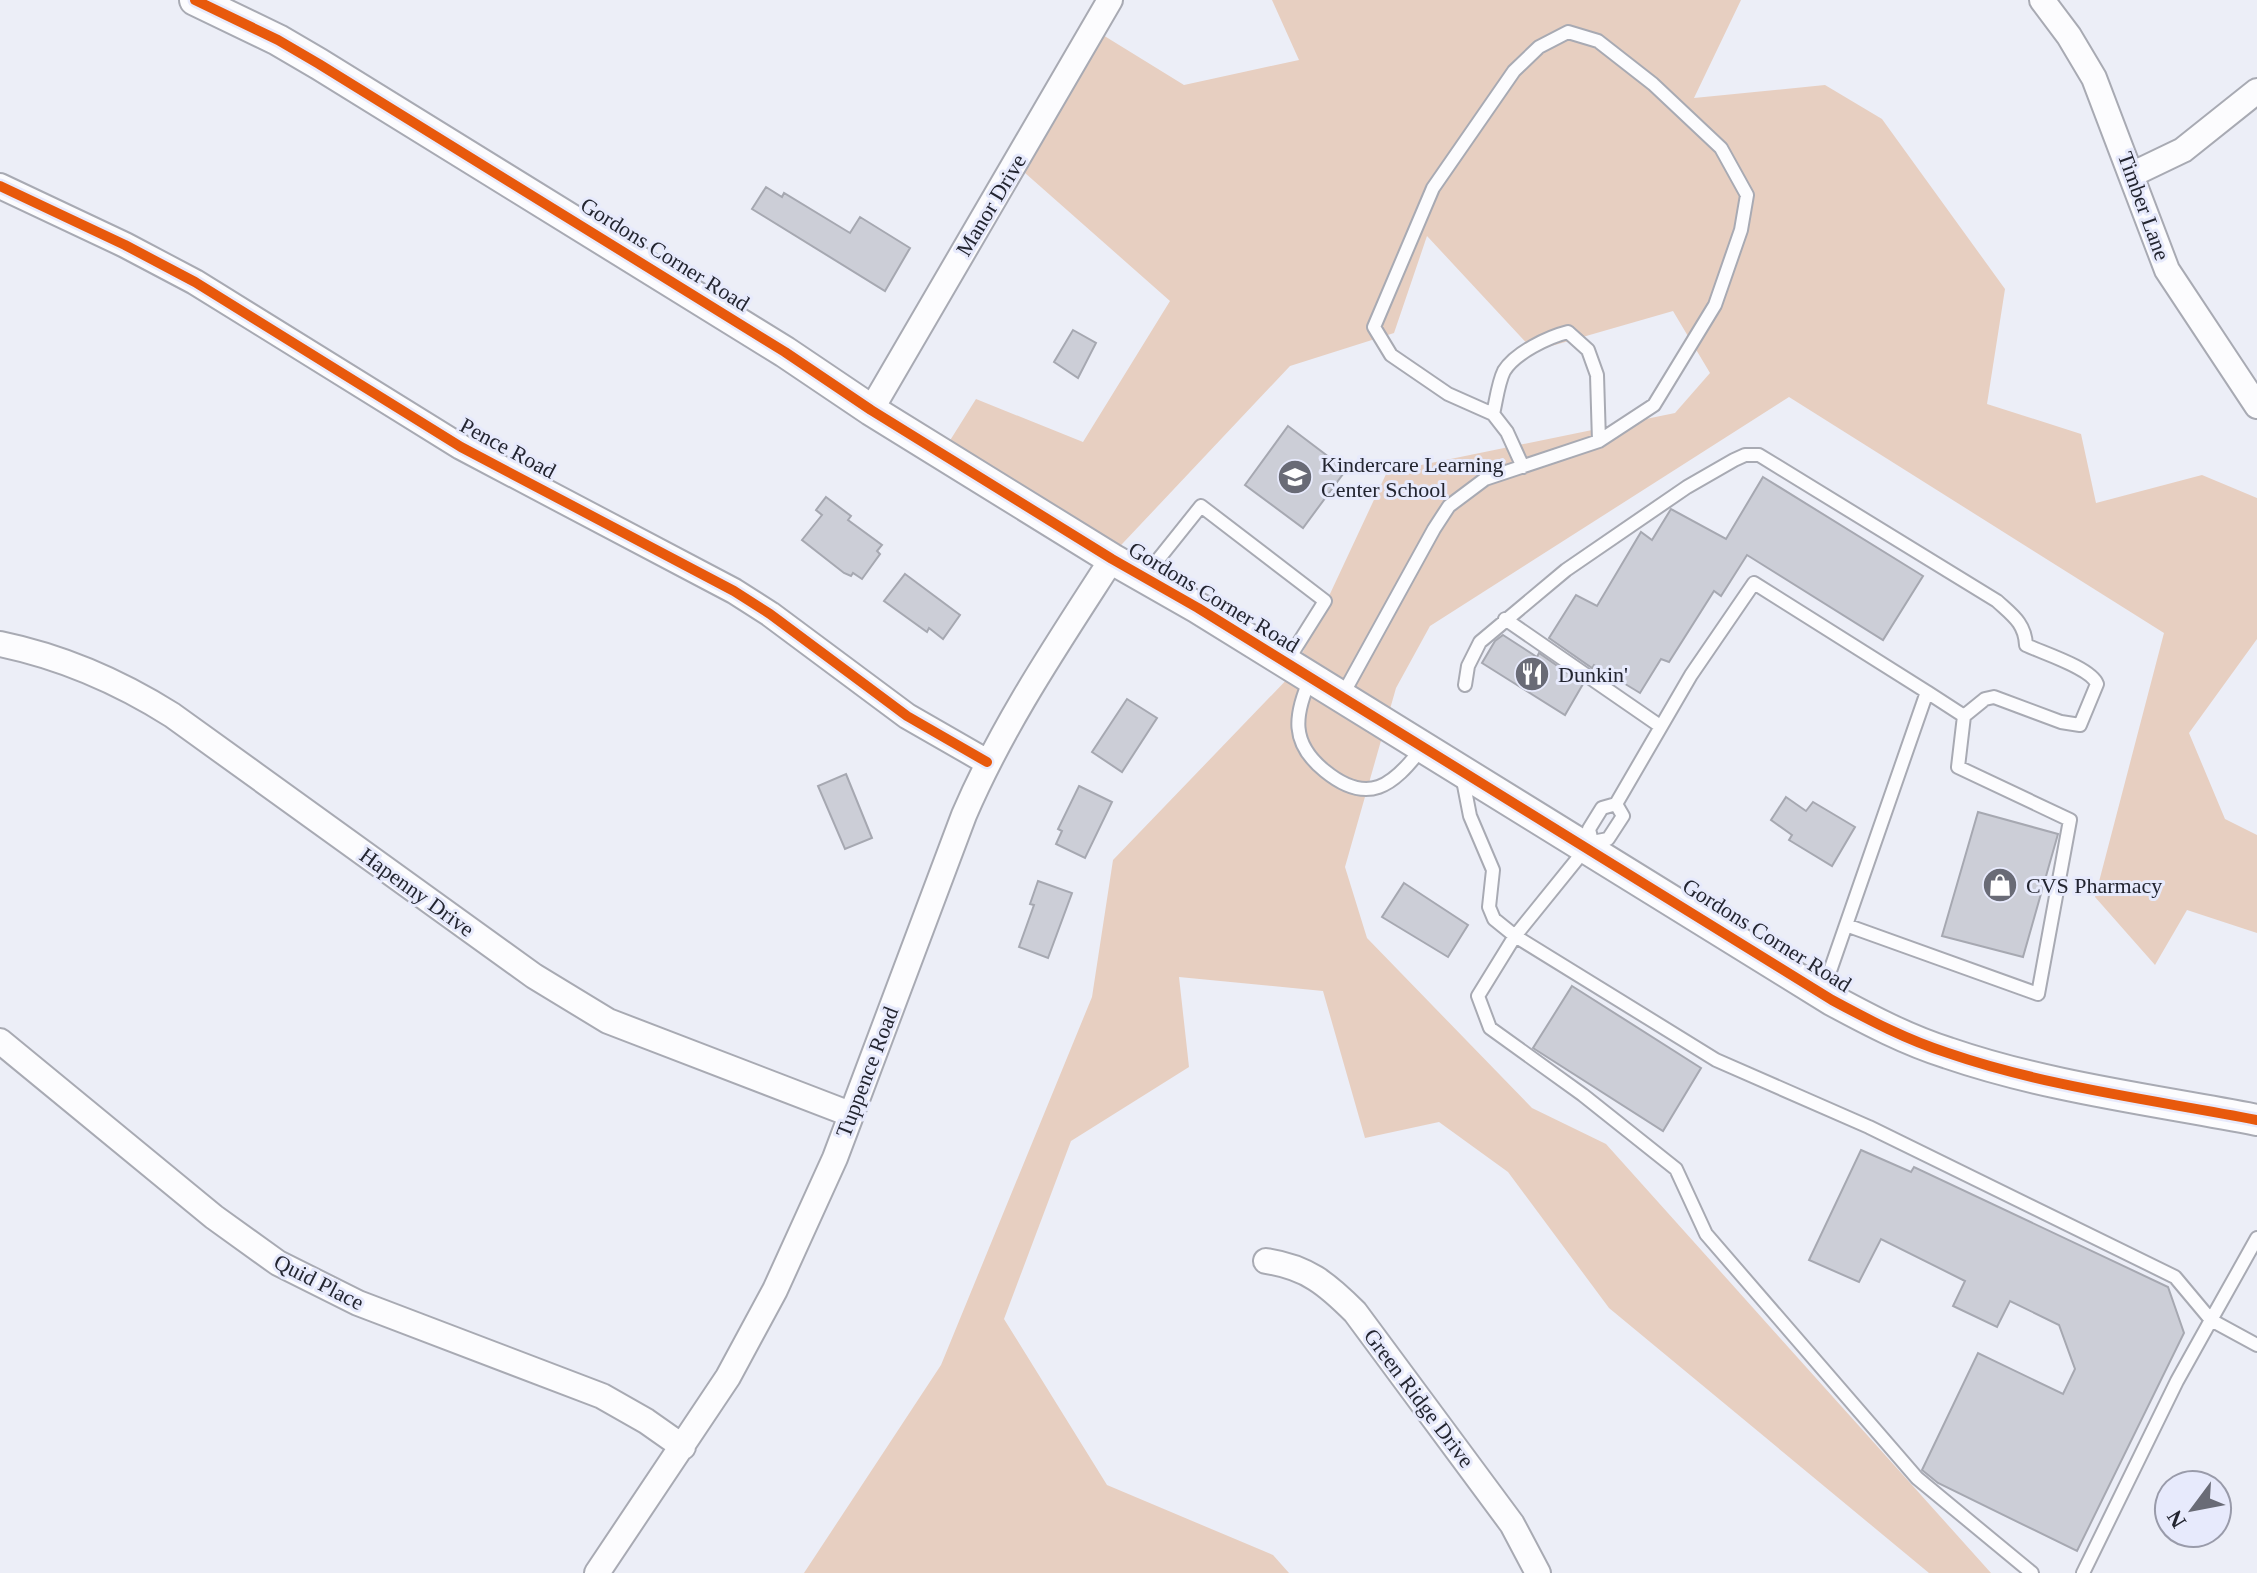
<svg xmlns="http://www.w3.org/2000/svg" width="2257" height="1573" viewBox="0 0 2257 1573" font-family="Georgia,serif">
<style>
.green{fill:#e7cfc1}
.building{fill:#ccced7;stroke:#a6a8b1;stroke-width:2}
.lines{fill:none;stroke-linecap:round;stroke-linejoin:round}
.service-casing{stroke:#a8aab3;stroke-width:16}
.minor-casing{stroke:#a8aab3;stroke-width:28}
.tertiary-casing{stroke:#a8aab3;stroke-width:34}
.service{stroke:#fcfcfe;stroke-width:12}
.minor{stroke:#fcfcfe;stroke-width:24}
.tertiary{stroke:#fcfcfe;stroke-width:30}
.cycleway-casing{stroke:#e7eafc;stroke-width:15}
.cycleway{stroke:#e8590c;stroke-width:10}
.labels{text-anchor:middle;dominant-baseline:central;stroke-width:6;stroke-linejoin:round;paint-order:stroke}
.street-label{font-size:22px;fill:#232530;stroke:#e7eafc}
.poi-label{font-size:22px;fill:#232530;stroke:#e7eafc;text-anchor:start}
</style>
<rect width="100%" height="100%" fill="#eceef7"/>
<path class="green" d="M1272,0H1741L1694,98L1825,85L1882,119L2005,289L1987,404L2081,434L2096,503L2202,475L2257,498V639L2189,733L2225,819L2257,835V933L2187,910L2155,965L2095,897L2164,633L1789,397L1430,626L1396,688L1345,867L1367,938L1532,1108L1606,1144L1991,1573H1929L1609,1308L1508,1172L1439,1122L1365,1138L1323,991L1179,977L1189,1067L1071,1141L1004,1319L1107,1485L1273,1555L1289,1573H804L941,1365L1092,997L1113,860L1293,673L1387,472L1675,413L1710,373L1673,311L1534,351L1427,236L1394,333L1290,366L1107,560L939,458L976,399L1083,442L1170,301L1007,157L1085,24L1184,85L1299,60Z"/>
<path class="building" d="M766,187L782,197L784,193L850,233L860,217L910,248L885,291L752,209Z
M1073,330L1096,343L1078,378L1054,362Z
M1288,426L1346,470L1303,528L1245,485Z
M1763,477L1923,576L1883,640L1747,555L1721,596L1714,591L1669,662L1661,659L1640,693L1594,665L1592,668L1549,638L1576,595L1597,606L1641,532L1652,540L1671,509L1726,539Z
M826,497L851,516L848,520L882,545L877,551L880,554L862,579L853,573L851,576L844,573L802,540L822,515L816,510Z
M905,574L960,615L943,639L929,628L927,632L884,601Z
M1503,635L1537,657L1539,653L1583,684L1565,715L1482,663L1495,641Z
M1127,699L1157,718L1122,772L1092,752Z
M846,774L872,838L845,849L818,786Z
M1079,786L1112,802L1085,858L1056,844L1062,831L1058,829Z
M1786,797L1806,811L1813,802L1855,827L1832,866L1789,840L1792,835L1771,820Z
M1978,812L2058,834L2023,957L1942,936Z
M1038,881L1072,893L1048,958L1019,947L1034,905L1030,904Z
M1404,883L1468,925L1448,957L1382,917Z
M1572,986L1701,1068L1663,1131L1533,1048Z
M1861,1150L1911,1172L1914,1167L2168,1287L2184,1333L2077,1551L1938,1483L1922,1470L1978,1353L2063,1394L2075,1369L2059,1325L2010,1301L1997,1327L1953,1306L1965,1281L1881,1239L1859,1282L1809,1260Z"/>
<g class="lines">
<g class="service-casing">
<path id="service" d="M1493,414C1496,402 1498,383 1504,371C1515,353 1548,337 1568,332L1588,350L1597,375L1599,441
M1145,576L1201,506L1325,601L1286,663
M1505,619L1660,726
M1311,677C1294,715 1290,743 1325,771C1368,806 1393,786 1422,748
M1465,685L1468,666L1480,642L1566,570L1687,487L1734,460L1745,455H1759L1997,601C2012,615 2025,623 2026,645C2043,653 2091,668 2097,684L2080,725L2061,722L1994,697L1985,699L1964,716
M1342,696L1434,529L1449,506L1485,479L1599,441L1654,405L1715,305L1741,230L1747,195L1721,148L1653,84L1598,41L1568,32L1539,47L1514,71L1433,188L1374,327L1391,355L1448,394L1493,414L1507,432L1523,467
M1462,775L1470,816L1493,870L1489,907L1494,919L1515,936L1716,1060L1869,1127L2175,1277L2211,1320L2257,1238
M1616,804L1623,816L1608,839L1592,842L1587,847L1515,936L1478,996L1490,1028L1583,1095L1676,1169L1706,1234L1917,1478L2032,1573
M1592,842L1589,829L1602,808L1616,804L1691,675L1754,583L1927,692L1822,994
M1846,925L2038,994L2070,820L1958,767L1964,716L1927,692
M2083,1573L2177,1381L2211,1320L2257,1345"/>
</g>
<g class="minor-casing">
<path id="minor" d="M2042,0L2069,36L2094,78L2167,270L2257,406
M2133,174L2183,150L2257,91
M0,186L125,245L195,282L461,447L734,591L770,614L907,716L987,762
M871,410L1110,0
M0,644C63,657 118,681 172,715L534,976L608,1021L850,1114
M0,1041L214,1217L278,1263L358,1303L602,1396L646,1421L683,1447
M1266,1261C1307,1267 1327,1284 1355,1312L1512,1524L1538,1573
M597,1573L728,1377L775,1290L835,1158L964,815C1003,724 1058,643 1112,559"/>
</g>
<g class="tertiary-casing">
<path id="tertiary" d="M195,0L278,40L319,64L785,352L871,410L1112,559L1198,608L1832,1000C1869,1020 1907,1040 1948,1053C2047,1087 2154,1100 2257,1120"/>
</g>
<use href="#service" class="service"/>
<use href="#minor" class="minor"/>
<use href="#tertiary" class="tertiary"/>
<g class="cycleway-casing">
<path id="cycleway" d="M195,0L278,40L319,64L785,352L871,410L1112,559L1198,608L1832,1000C1869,1020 1907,1040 1948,1053C2047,1087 2154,1100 2257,1120
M0,186L125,245L195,282L461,447L734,591L770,614L907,716L987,762"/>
</g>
<use href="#cycleway" class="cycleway"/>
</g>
<defs>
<g id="school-disc" transform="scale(1.8)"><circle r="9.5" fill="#696b76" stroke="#e7eafc"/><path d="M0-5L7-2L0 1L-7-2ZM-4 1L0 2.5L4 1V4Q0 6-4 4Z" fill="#fff"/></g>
<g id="restaurant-disc" transform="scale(1.8)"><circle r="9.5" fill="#696b76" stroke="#e7eafc"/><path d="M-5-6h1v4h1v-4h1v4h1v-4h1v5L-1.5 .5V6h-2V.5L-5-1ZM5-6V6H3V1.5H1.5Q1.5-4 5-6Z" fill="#fff"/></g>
<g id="shop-disc" transform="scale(1.8)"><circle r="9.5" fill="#696b76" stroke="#e7eafc"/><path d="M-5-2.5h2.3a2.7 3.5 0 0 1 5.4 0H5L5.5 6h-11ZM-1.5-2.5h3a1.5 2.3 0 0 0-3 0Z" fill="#fff"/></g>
</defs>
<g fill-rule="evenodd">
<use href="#school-disc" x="1295" y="477"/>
<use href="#restaurant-disc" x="1532" y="674"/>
<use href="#shop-disc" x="2000" y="885"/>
</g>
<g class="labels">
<g class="street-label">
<text transform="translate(991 205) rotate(-59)">Manor Drive</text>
<text transform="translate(2144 206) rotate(70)">Timber Lane</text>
<text transform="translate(665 254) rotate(32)">Gordons Corner Road</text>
<text transform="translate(508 448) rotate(28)">Pence Road</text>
<text transform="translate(1214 597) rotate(31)">Gordons Corner Road</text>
<text transform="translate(417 892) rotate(36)">Hapenny Drive</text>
<text transform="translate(1767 935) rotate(32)">Gordons Corner Road</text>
<text transform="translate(867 1072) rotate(-69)">Tuppence Road</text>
<text transform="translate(319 1282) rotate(27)">Quid Place</text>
<text transform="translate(1419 1398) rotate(53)">Green Ridge Drive</text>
</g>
<g class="poi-label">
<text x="1321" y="464">Kindercare Learning<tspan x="1321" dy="25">Center School</tspan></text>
<text x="1558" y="674">Dunkin'</text>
<text x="2026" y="885">CVS Pharmacy</text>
</g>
</g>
<g transform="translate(2193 1509) rotate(238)"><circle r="38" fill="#e7eafc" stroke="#999baa" stroke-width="2"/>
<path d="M0-6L14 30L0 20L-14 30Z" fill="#696b76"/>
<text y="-12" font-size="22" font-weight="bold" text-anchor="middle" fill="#232530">N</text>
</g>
</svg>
